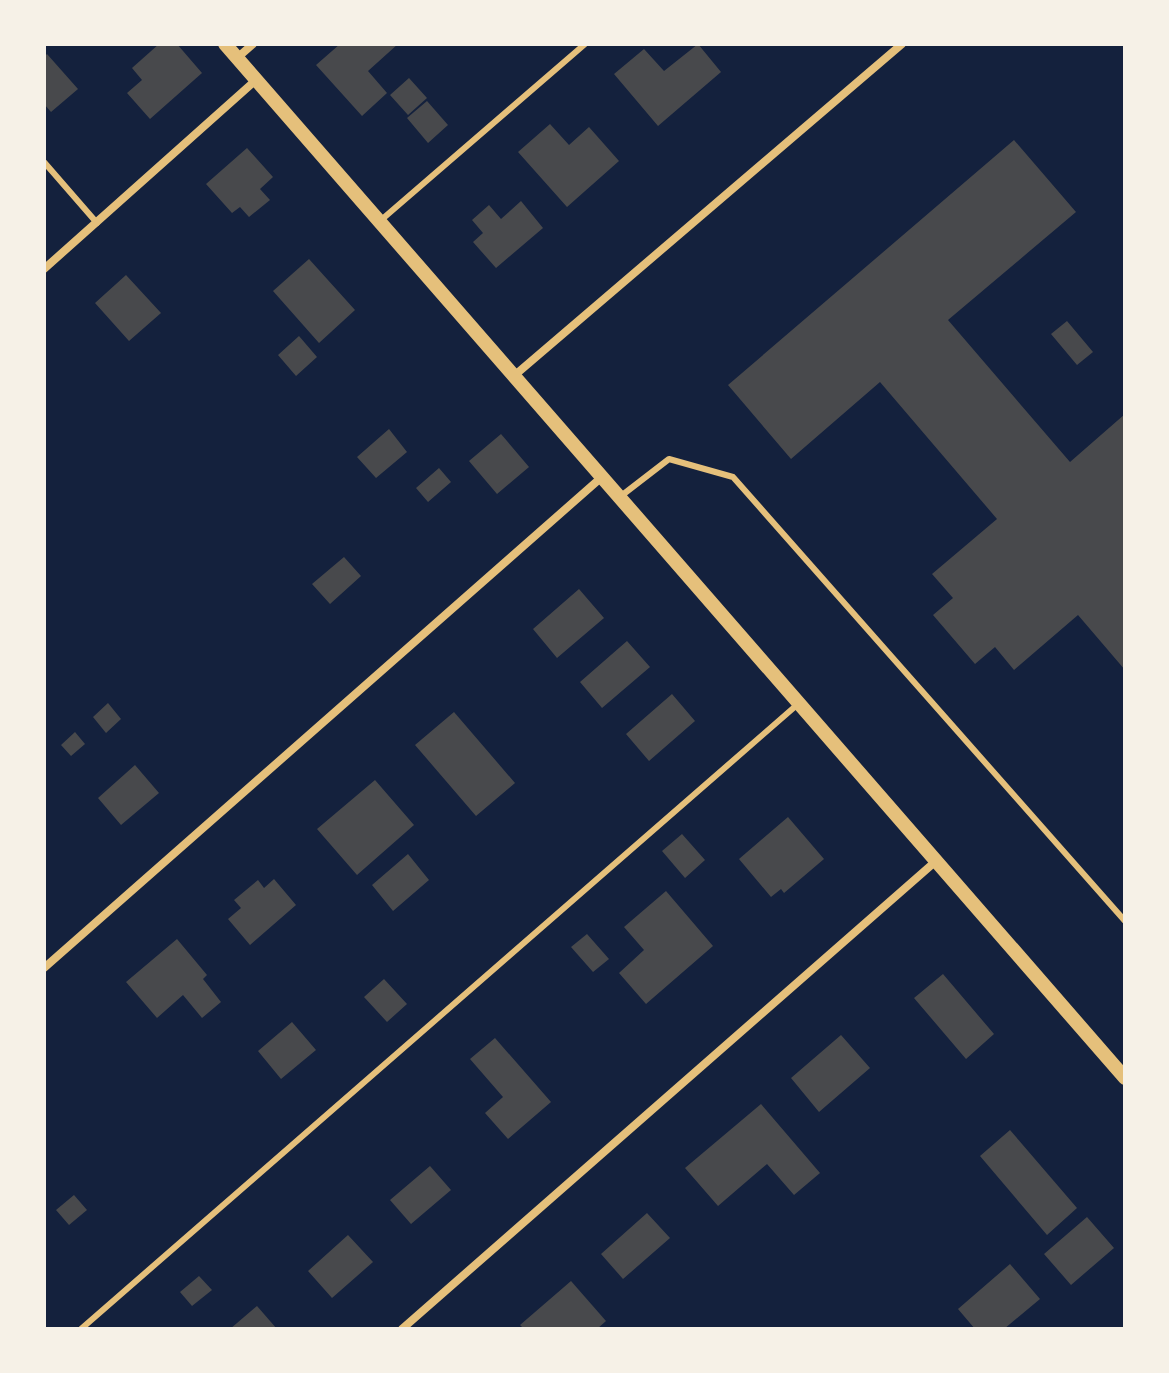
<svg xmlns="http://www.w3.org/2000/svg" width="1169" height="1373" viewBox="0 0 1169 1373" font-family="Merriweather,serif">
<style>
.building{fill:#48494c}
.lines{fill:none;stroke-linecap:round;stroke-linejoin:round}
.service{stroke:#e5c07b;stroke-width:6}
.minor{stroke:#e5c07b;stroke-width:8}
.tertiary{stroke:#e5c07b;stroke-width:14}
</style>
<rect width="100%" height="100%" fill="#14213d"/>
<path class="building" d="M159,44H177L202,73L150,119L127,93L142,80L132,68Z
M340,44H398L368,71L387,93L362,116L316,65Z
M698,44L721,72L658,126L614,74L644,49L664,71Z
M47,54L78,89L51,112L44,104V57Z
M409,78L427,98L408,115L390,95Z
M427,101L448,125L428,143L407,118Z
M550,124L569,145L589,127L619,161L567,207L518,152Z
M1014,140L1076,212L948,320L1070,462L1125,414V670L1078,615L1014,670L995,647L975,664L933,615L953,598L932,574L997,519L880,382L791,459L728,385Z
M247,148L273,177L260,189L270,200L249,217L240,207L232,213L206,184Z
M521,201L543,228L496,268L473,242L483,233L472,220L489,205L501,219Z
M309,259L355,310L319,343L273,291Z
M126,275L161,313L129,341L95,303Z
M1067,321L1093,352L1077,365L1051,334Z
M299,336L317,357L296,376L278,355Z
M389,429L407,452L376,478L357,457Z
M501,434L529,467L497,494L469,461Z
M439,468L451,482L428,502L416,488Z
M344,557L361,576L330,604L312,584Z
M579,589L604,618L557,658L533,629Z
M627,641L650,667L602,708L580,682Z
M672,694L695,721L649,761L626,734Z
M108,703L121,719L106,733L93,717Z
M454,712L515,783L476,816L415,745Z
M75,732L85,744L71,756L61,745Z
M135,765L159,793L121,825L98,798Z
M375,780L414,825L357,875L317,829Z
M788,817L824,859L784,893L781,889L771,897L739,859Z
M682,834L705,860L685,878L662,851Z
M408,854L429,880L393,911L372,885Z
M274,879L296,905L250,945L228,919L241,908L234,900L258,880L264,888Z
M666,891L713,946L646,1004L619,973L644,950L624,927Z
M587,934L609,959L593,972L571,947Z
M177,939L207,975L203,979L221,1002L202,1018L183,995L157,1018L126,982Z
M943,974L994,1034L966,1059L914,998Z
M384,979L407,1004L387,1022L364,997Z
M292,1022L316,1050L281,1079L258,1051Z
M841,1035L870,1068L819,1112L791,1078Z
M495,1038L551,1102L508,1139L485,1113L503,1097L470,1059Z
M761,1104L820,1173L794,1195L767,1164L718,1206L685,1168Z
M1010,1130L1077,1208L1047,1235L980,1156Z
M430,1166L451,1190L411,1224L390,1200Z
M74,1195L87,1210L69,1225L56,1210Z
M647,1213L670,1238L623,1279L601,1254Z
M1087,1217L1114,1248L1071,1285L1044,1254Z
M348,1235L373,1262L332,1298L308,1271Z
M1010,1264L1040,1299L1004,1329H975L958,1309Z
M199,1276L212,1290L192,1306L180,1292Z
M571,1281L606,1321L597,1329H524L520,1325Z
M257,1306L277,1329H230Z"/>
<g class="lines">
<path class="service" d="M44,162L97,223
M380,221L585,44
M621,496L669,459L733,477L1125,921
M81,1329L798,704"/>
<path class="minor" d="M237,58L253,44
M44,269L256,80
M515,375L902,44
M44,968L603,476
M402,1329L936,861"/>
<path class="tertiary" d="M225,44L1125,1078"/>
</g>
<rect width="1169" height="1373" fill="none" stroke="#f6f1e7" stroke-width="92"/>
</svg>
